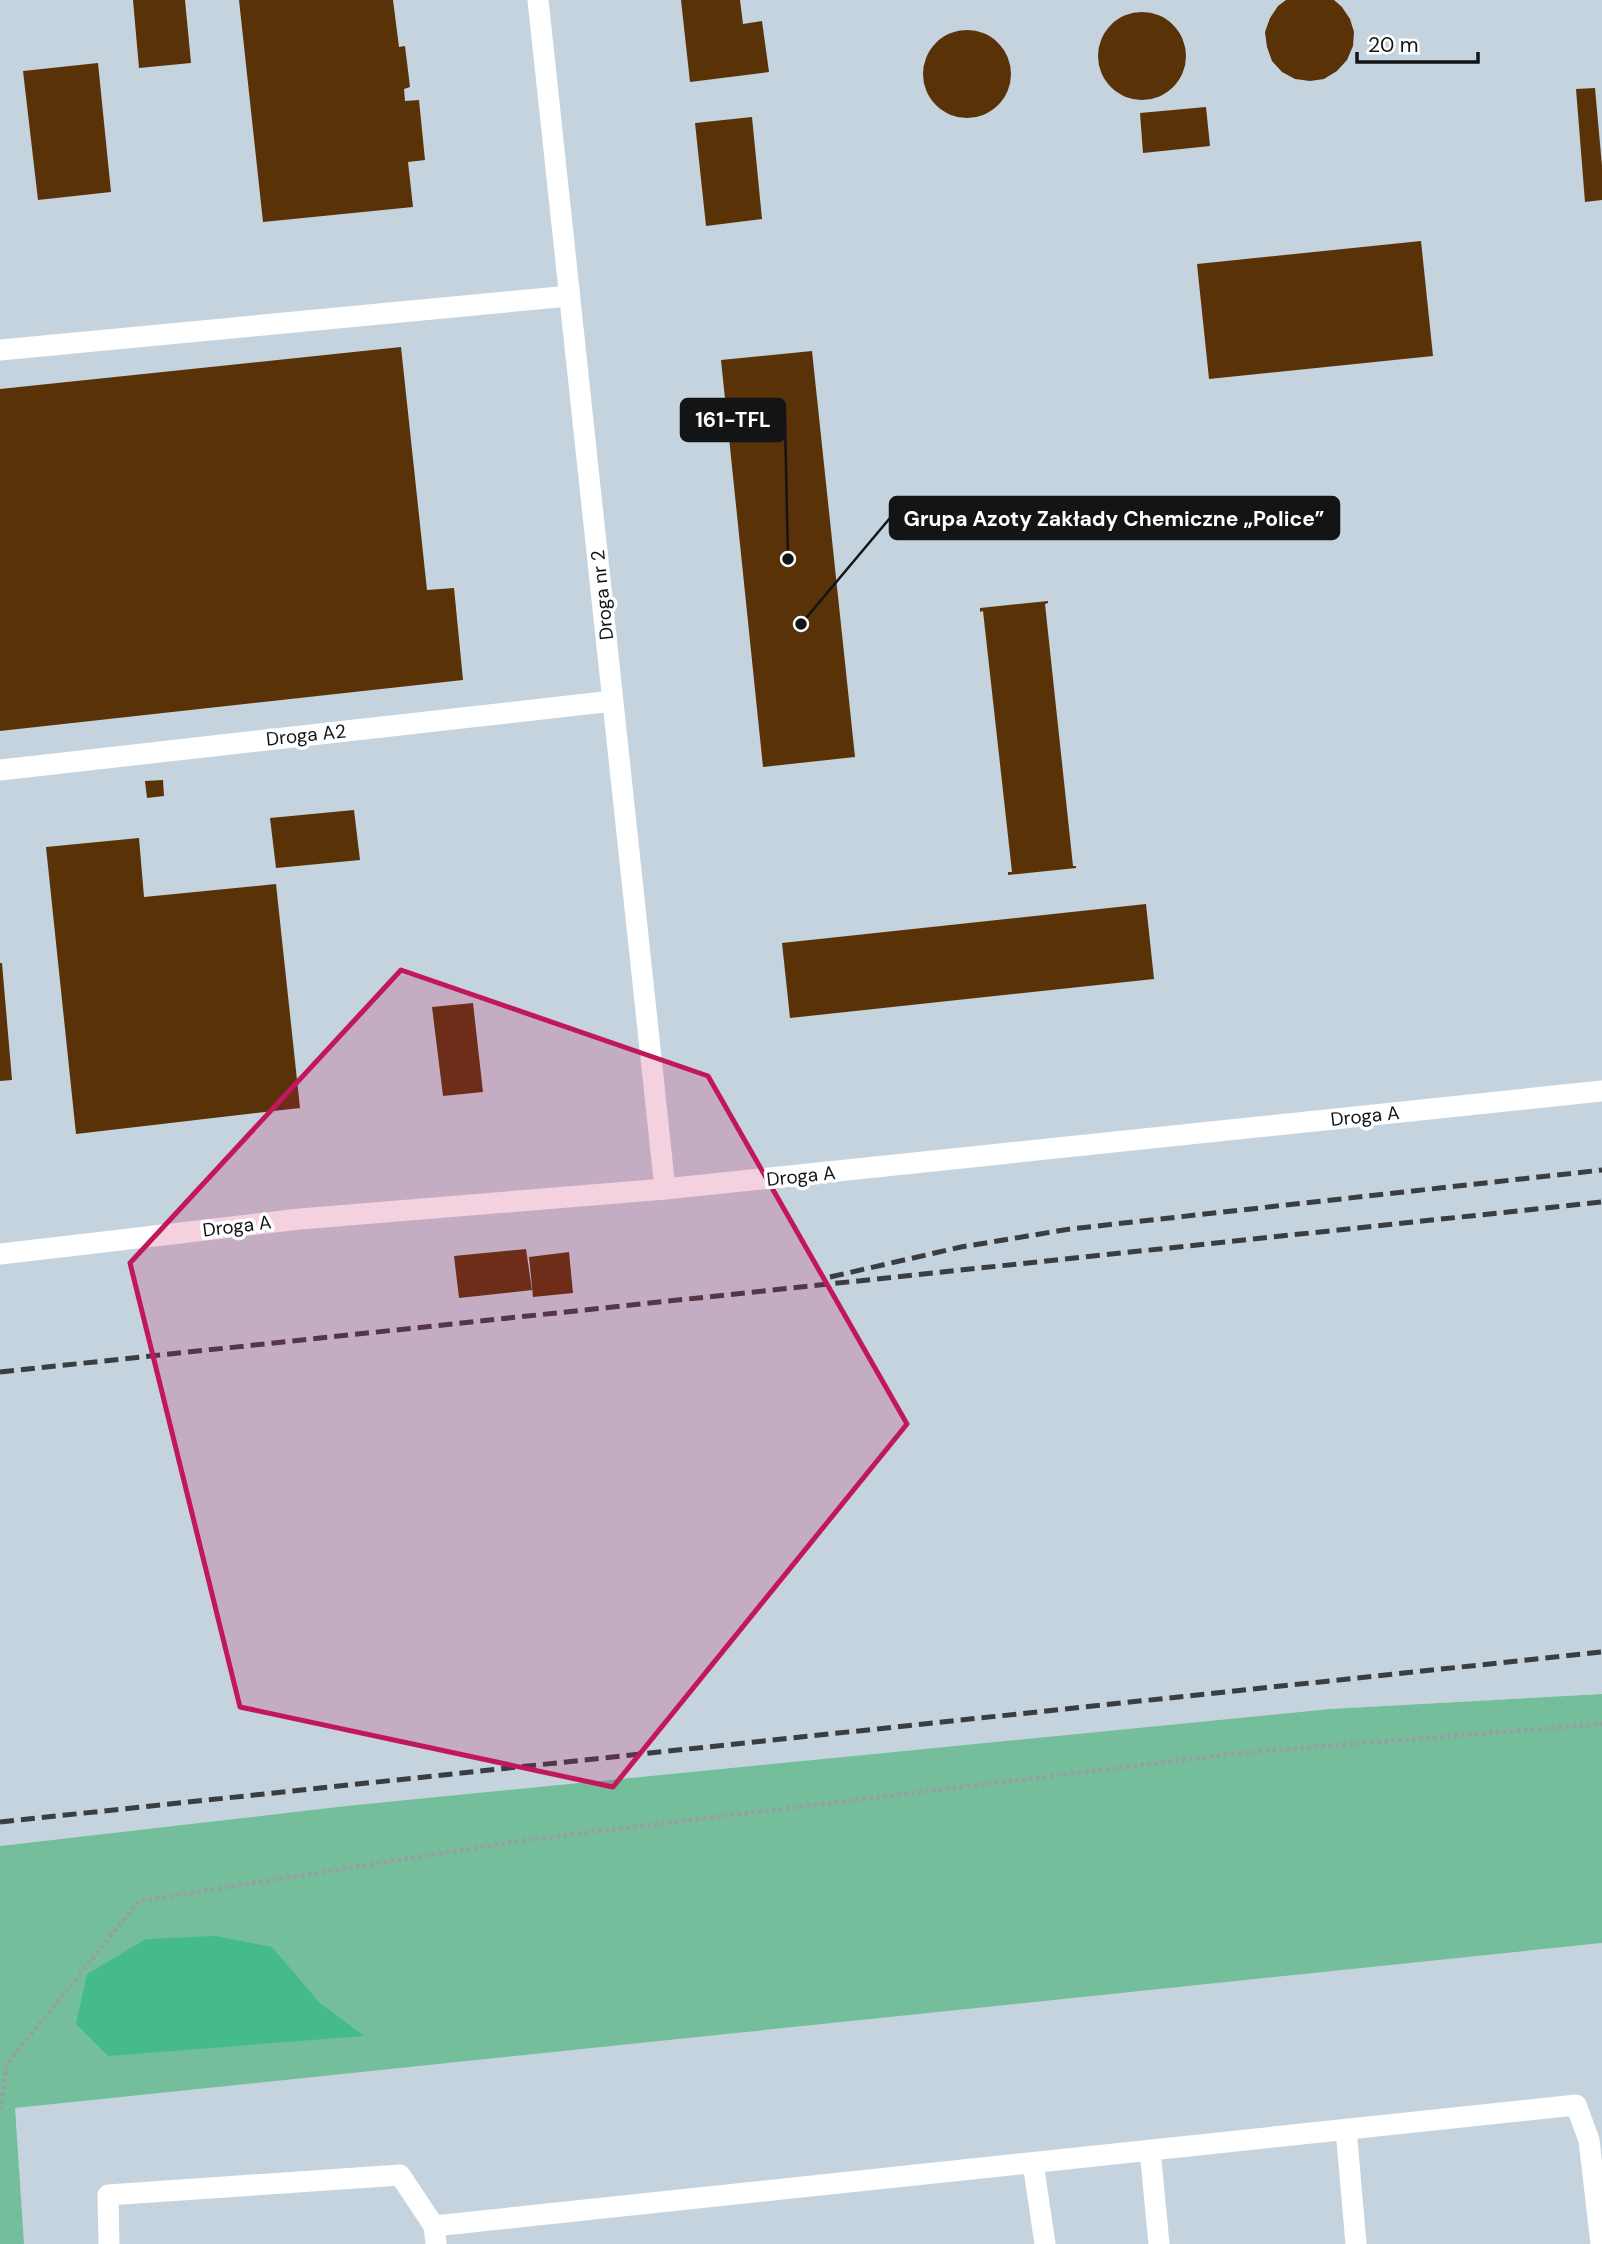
<svg xmlns="http://www.w3.org/2000/svg" width="1602" height="2244" viewBox="0 0 1602 2244" font-family="'DM Sans',sans-serif">
<style>
.built{fill:#c5d3de}
.green{fill:#75be9b}
.forest{fill:#45bb8a}
.building{fill:#593208}
.lines{fill:none;stroke-linecap:round;stroke-linejoin:round}
.path{stroke:#989ea3;stroke-width:4.5;stroke-dasharray:3.5 3.5;stroke-linecap:butt}
.service{stroke:#fff;stroke-width:21}
.rail{stroke:#3b3e41;stroke-width:5;stroke-dasharray:14 7;stroke-linecap:butt}
.marked{fill:#c2185b;fill-opacity:0.2;stroke:#c2185b;stroke-width:5;stroke-linejoin:round}
.labels{text-anchor:middle;dominant-baseline:central;stroke-width:7;stroke-linejoin:round;paint-order:stroke}
.street-label{font-size:19px;fill:#121416;stroke:#fff}
.leader{fill:none;stroke:#121416;stroke-width:2.5}
.callout-dot{fill:#121416;stroke:#fff;stroke-width:2.5}
.callout{fill:#121416;stroke:#121416;stroke-width:2.5}
.callout-label{font-size:21px;text-anchor:middle;font-weight:bold;fill:#fff}
</style>
<rect width="100%" height="100%" fill="#d8dfe5"/>
<path class="built" d="M0,0H1602V1694L1330,1709L346,1806L0,1846Z
M1602,1943V2244H24L14,2108Z"/>
<path class="green" d="M1602,1694V1943L15,2108L24,2244H0V1846L346,1806L1330,1709Z"/>
<path class="forest" d="M215,1936L272,1947L319,2002L364,2036L108,2056L76,2024L87,1974L146,1939Z"/>
<path class="building" d="M133,0H185L191,63L139,68Z
M239,0H393L399,47L405,46L410,87L404,89L405,101L419,100L425,160L408,162L413,207L263,222Z
M681,0H740L743,24L762,21L769,72L690,82Z
M1286,0H1334L1342,7L1350,19L1354,32L1353,46L1347,60L1337,71L1324,79L1310,81L1295,79L1282,72L1272,61L1267,47L1265,32L1270,18L1278,6Z
M1098 56a44 44 0 1 1 88 0a44 44 0 1 1-88 0Z
M923 74a44 44 0 1 1 88 0a44 44 0 1 1-88 0Z
M98,63L111,192L38,200L23,71Z
M1595,88L1602,166V200L1585,202L1576,89Z
M1206,107L1210,146L1143,153L1140,113Z
M752,117L762,219L706,226L695,123Z
M1421,241L1433,356L1209,379L1197,264Z
M401,347L427,590L454,588L463,680L0,731V389Z
M812,351L855,757L763,767L721,360Z
M1048,601V603L1045,604L1073,866H1076V868L1008,875V872H1012L983,611L980,612V608Z
M163,780L164,796L147,798L145,781Z
M354,810L360,860L276,868L270,818Z
M139,838L144,897L276,884L300,1108L76,1134L46,847Z
M1146,904L1154,979L790,1018L782,943Z
M0,963H2L12,1080L0,1081Z
M473,1003L483,1092L443,1096L432,1007Z
M526,1249L532,1290L459,1298L454,1256Z
M569,1252L573,1293L533,1297L529,1257Z"/>
<g class="lines">
<path class="path" d="M0,2110L7,2064L139,1901L526,1840L1241,1753L1602,1724"/>
<path class="service" d="M538,0L665,1189
M0,350L569,296
M0,770L613,701
M0,1254L300,1219L665,1189L1602,1091
M1346,2129L1356,2244
M1150,2150L1159,2244
M1033,2163L1045,2244
M109,2244L108,2195L400,2175L434,2226
M436,2244L434,2226L1576,2105L1589,2140L1601,2244"/>
<path class="rail" d="M830,1277L961,1247L1070,1229L1602,1170
M0,1372L1602,1202
M0,1822L1602,1652"/>
</g>
<path class="marked" d="M401,970L708,1076L907,1424L613,1787L240,1707L130,1263Z"/>
<g class="labels">
<g class="street-label">
<text transform="translate(602 595) rotate(-96)">Droga nr 2</text>
<text transform="translate(306 735) rotate(-6)">Droga A2</text>
<text transform="translate(1365 1116) rotate(-6)">Droga A</text>
<text transform="translate(801 1176) rotate(-6)">Droga A</text>
<text transform="translate(237 1226) rotate(-7)">Droga A</text>
</g>
</g>
<path class="leader" d="M788 559L785 420M801 624L890 518"/>
<g class="callout-dot">
<circle cx="788" cy="559" r="7"/>
<circle cx="801" cy="624" r="7"/>
</g>
<g class="callout">
<rect x="681" y="399" width="104" height="42" rx="7"/>
<rect x="890" y="497" width="449" height="42" rx="7"/>
</g>
<g class="callout-label">
<text x="733" y="427">161-TFL</text>
<text x="1114" y="526">Grupa Azoty Zakłady Chemiczne „Police”</text>
</g>
<path d="M1357 52v10h121v-10" fill="none" stroke="#121416" stroke-width="3.5"/>
<text x="1368" y="52" font-size="21" fill="#121416" stroke="#ffffff" stroke-width="5" paint-order="stroke">20 m</text>
</svg>
